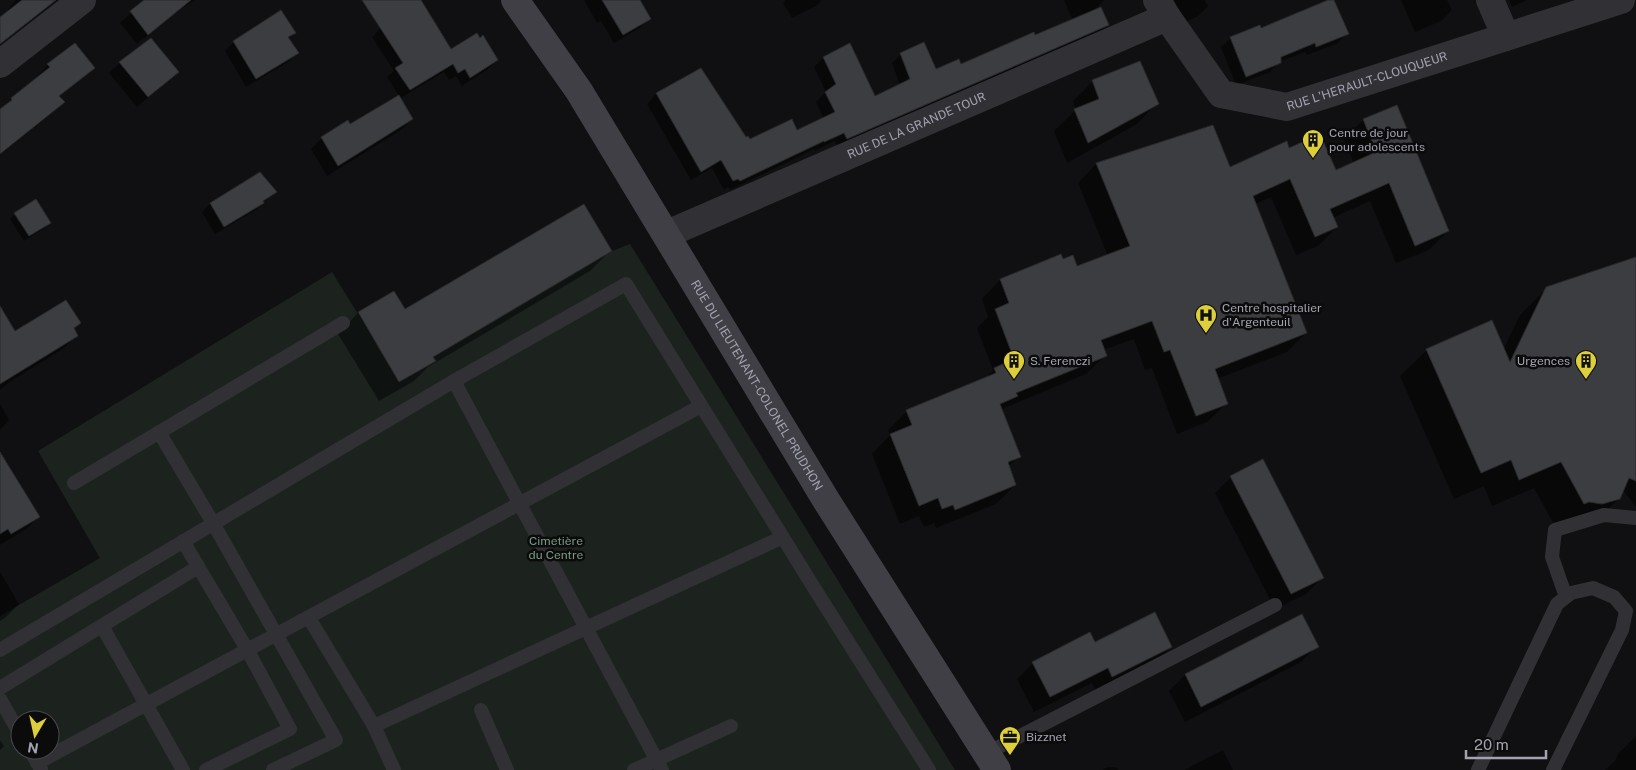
<svg xmlns="http://www.w3.org/2000/svg" width="1636" height="770" viewBox="0 0 1636 770" font-family="'Public Sans',sans-serif">
<style>
.green{fill:#1c231e;fill-rule:evenodd}
.shadow{fill:#0007}
.building{fill:#3c3d41;stroke:#2a2a2c}
.lines{fill:none;stroke-linecap:round;stroke-linejoin:round}
.lane{stroke:#313135;stroke-width:14}
.street{stroke:#313135;stroke-width:28}
.secondary{stroke:#3f3f45;stroke-width:28}
.labels{text-anchor:middle;dominant-baseline:central;stroke-width:5;stroke-linejoin:round;paint-order:stroke}
.street-label{font-size:12px;fill:#a2a3b0;stroke:#0b0b0c}
.poi-label{font-size:12px;fill:#a2a3b0;stroke:#0b0b0c;text-anchor:start}
.park-label{font-size:12px;fill:#7b9984;stroke:#0b0b0c}
</style>
<rect width="100%" height="100%" fill="#100f11"/>
<path class="green" d="M630,244L955,770H0V616L100,558L38,451L332,272L400,382L436,361L433,357L612,251ZM20,720H50V750H20Z"/>
<path class="shadow" d="M16,0H57L0,44V19L10,11L8,9Z
M146,0H195L178,11L137,44L120,23Z
M389,0H420L451,51L497,60L488,69L462,86L456,76L449,80L444,72L399,99L412,119L401,130L327,176L311,149L322,138L350,126L399,96L387,77L394,71L372,37L381,28Z
M584,0H638L649,19L641,27L614,43L601,21L597,23Z
M786,0H821V1L816,6L792,18L783,3Z
M1064,0H1104L1092,12L1108,25L1098,34L838,147L834,141L815,151L814,149L730,190L728,187L724,190L712,168L691,180L647,104L656,94L701,69L745,139L749,140L797,132L824,119L816,102L826,92L814,67L823,58L874,97L900,85L892,63L901,54L935,71L961,66L1073,20Z
M1164,0H1205L1208,6L1198,16L1180,25Z
M1333,0L1347,33L1338,43L1307,55L1305,52L1279,62L1270,72L1236,85L1221,47L1231,38L1260,30Z
M1401,0H1447L1452,10L1441,21L1415,32Z
M1509,0H1527L1512,7Z
M294,33L288,39L297,53L288,62L246,87L225,51L234,42Z
M150,39L177,72L137,107L109,73L120,63Z
M48,65L93,68L59,97L63,102L50,115L0,155V111L37,79L36,78Z
M1093,81L1157,103L1137,124L1067,163L1054,131L1076,110L1073,101Z
M1396,107L1448,231L1429,250L1396,263L1370,201L1332,218L1337,227L1318,246L1296,255L1271,197L1255,204L1306,333L1287,352L1217,379L1226,404L1207,422L1177,434L1152,368L1145,370L1134,339L1103,350L1105,356L1086,374L1004,408L1001,411L1019,456L1008,467L1015,485L996,504L936,528L934,523L924,527L919,516L900,524L872,454L890,435L888,430L907,411L984,380L993,370L977,328L988,317L982,299L1000,280L1062,260L1077,268L1108,256L1078,183L1096,164L1229,168L1289,150L1335,171L1354,163L1344,139L1363,120Z
M260,174L275,192L254,211L215,234L202,212L210,204Z
M15,214L50,223L45,228L24,241L10,219Z
M610,251L590,271L428,367L414,381L379,401L338,334L358,313L394,292L404,311Z
M1636,259V507L1623,490L1619,498L1592,525L1557,530L1534,488L1492,506L1484,486L1454,499L1400,376L1427,350H1503L1520,315L1547,288Z
M0,308L15,333L79,323L73,330L76,336L64,348L8,383L0,390Z
M0,404L9,420L0,430Z
M1262,461L1322,578L1306,594L1275,609L1215,493L1231,477Z
M0,475L39,517L26,529L0,545Z
M0,572L19,604L6,617L0,621Z
M1301,616L1317,646L1301,662L1185,722L1169,691L1185,675Z
M1095,644L1171,647L1155,662L1096,692L1092,683L1034,712L1017,679L1033,663Z
M1636,736V770H1605L1615,761L1618,754Z
M0,740L4,746L0,750Z
M1223,750L1233,770H1184Z
M1108,767H1115L1119,770H1102Z"/>
<path class="building" d="M22,0H56L0,44V17Z
M144,0H191L148,35L130,11Z
M362,0H421L451,49L477,33L480,38L483,35L498,60L470,78L465,69L458,73L453,64L410,90L395,68L403,63Z
M602,0H640L651,19L623,35Z
M1328,0H1334L1349,34L1316,47L1315,43L1281,57V63L1246,77L1230,37L1260,25L1261,28Z
M1101,7L1109,25L847,139L844,133L824,142V141L740,181L738,179L733,181L721,160L701,172L656,93L701,68L746,137L748,136L750,139L792,119L797,130L835,112L825,92L836,84L823,57L850,43L875,96L910,79L900,53L924,42L936,69L959,59L961,64L1034,32L1035,35Z
M281,10L296,33L288,37L299,53L256,79L233,41Z
M151,38L179,72L148,97L119,62Z
M75,43L95,68L59,96L65,102L0,154V109L12,100L11,98L50,67L47,64Z
M1140,61L1159,104L1088,143L1074,109L1099,99L1092,80Z
M399,95L413,119L338,166L321,137L348,120L350,124Z
M1397,105L1449,231L1415,246L1389,183L1330,209L1338,227L1315,237L1290,179L1253,196L1307,333L1215,369L1228,404L1196,416L1170,350L1164,352L1152,321L1101,340L1107,356L1016,393L1018,396L1000,404L1021,457L1008,462L1016,485L955,510L953,505L942,509L938,498L919,506L890,434L912,425L906,410L996,373L994,368L1014,359L995,309L1009,303L1000,279L1061,254L1063,259L1073,255L1077,266L1130,246L1096,163L1213,125L1230,167L1287,141L1289,148L1320,134L1336,170L1376,152L1363,119Z
M260,172L277,192L263,201L264,203L224,227L210,203Z
M36,199L51,223L29,236L14,213Z
M584,204L612,251L433,357L436,361L399,382L358,312L394,291L405,309Z
M1636,257V481L1629,478L1620,499L1602,504L1589,502L1584,504L1561,462L1519,480L1511,460L1481,473L1426,349L1492,320L1510,362L1546,287Z
M66,300L81,323L74,328L78,336L0,384V306L15,331Z
M0,452L40,517L11,534L8,529L0,534Z
M1263,459L1324,578L1291,594L1230,476Z
M1155,612L1172,647L1112,677L1108,668L1050,697L1032,662L1090,632L1095,642Z
M1302,614L1319,647L1201,707L1185,674Z"/>
<g class="lines">
<path class="lane" d="M454,381L662,770
M159,432L213,523L336,740L273,770
M74,483L343,323
M183,541L248,651L290,729L206,770
M1566,597L1552,557L1555,530L1604,515L1636,518
M309,618L374,726L783,537
M102,626L183,770
M0,650L454,381L626,284L816,591L929,770
M0,688L198,567
M0,699L20,734
M481,710L507,770
M374,726L394,770
M30,750L41,769
M987,753L1275,605
M37,763L701,406
M634,770L731,726
M1478,770L1557,604L1571,593L1593,588L1614,597L1626,611L1622,630L1553,770"/>
<g class="street">
<path id="s1" d="M1157,0L1167,17L1221,94L1287,107L1621,0"/>
<path d="M1490,0L1506,37"/>
<path d="M0,64L82,0"/>
<path id="s2" d="M667,234L1167,17"/>
</g>
<path class="secondary" id="s3" d="M515,0L579,91L826,500L997,770"/>
</g>
<defs>
<g id="building-pin" transform="scale(1.125)"><path d="M0 17L-7.5 6A9.5 9.5 0 1 1 7.5 6Z" fill="#ddce3b" stroke="#0b0b0c"/><path d="M-4-6H4V6H1V3H-1V6H-4ZM-2.5-4.3h1.7v1.8h-1.7ZM.8-4.3h1.7v1.8H.8ZM-2.5-1h1.7V.8h-1.7ZM.8-1h1.7V.8H.8Z" fill="#111"/></g>
<g id="hospital-pin" transform="scale(1.125)"><path d="M0 17L-7.5 6A9.5 9.5 0 1 1 7.5 6Z" fill="#ddce3b" stroke="#0b0b0c"/><path d="M-5-5h3v3.5h4V-5h3V5h-3V1.5h-4V5h-3Z" fill="#111"/></g>
<g id="office-pin" transform="scale(1.125)"><path d="M0 17L-7.5 6A9.5 9.5 0 1 1 7.5 6Z" fill="#ddce3b" stroke="#0b0b0c"/><path d="M-6-3h4V-5.5h4V-3h4V5H-6ZM-1-4.5V-3h2v-1.5ZM-6 0V1H6V0Z" fill="#111"/></g>
</defs>
<g fill-rule="evenodd">
<use href="#building-pin" x="1313" y="140"/>
<use href="#hospital-pin" x="1206" y="315"/>
<use href="#building-pin" x="1014" y="361"/>
<use href="#building-pin" x="1586" y="361"/>
<use href="#office-pin" x="1010" y="737"/>
</g>
<g class="labels">
<g class="street-label">
<text stroke="none"><textPath href="#s1" startOffset="265">RUE L'HERAULT-CLOUQUEUR</textPath></text>
<text stroke="none"><textPath href="#s2" startOffset="272">RUE DE LA GRANDE TOUR</textPath></text>
<text stroke="none"><textPath href="#s3" startOffset="455">RUE DU LIEUTENANT-COLONEL PRUDHON</textPath></text>
</g>
<g class="poi-label">
<text x="1329" y="133">Centre de jour<tspan x="1329" dy="14">pour adolescents</tspan></text>
<text x="1222" y="308">Centre hospitalier<tspan x="1222" dy="14">d'Argenteuil</tspan></text>
<text x="1030" y="361">S. Ferenczi</text>
<text x="1570" y="361" text-anchor="end">Urgences</text>
<text x="1026" y="737">Bizznet</text>
</g>
<g class="park-label">
<text x="556" y="541">Cimetière<tspan x="556" dy="14">du Centre</tspan></text>
</g>
</g>
<g transform="translate(35 735) rotate(189)"><circle r="24" fill="#0b0b0c" stroke="#47484e"/>
<path d="M0-4L9 19L0 12L-9 19Z" fill="#ddce3b"/>
<text y="-8" font-size="14" font-weight="bold" text-anchor="middle" fill="#a2a3b0">N</text>
</g>
<path d="M1466 750v8h80v-8" fill="none" stroke="#a2a3b0" stroke-width="2.5"/>
<text x="1474" y="750" font-size="15" fill="#a2a3b0" stroke="#0b0b0c" stroke-width="4" paint-order="stroke">20 m</text>
</svg>
